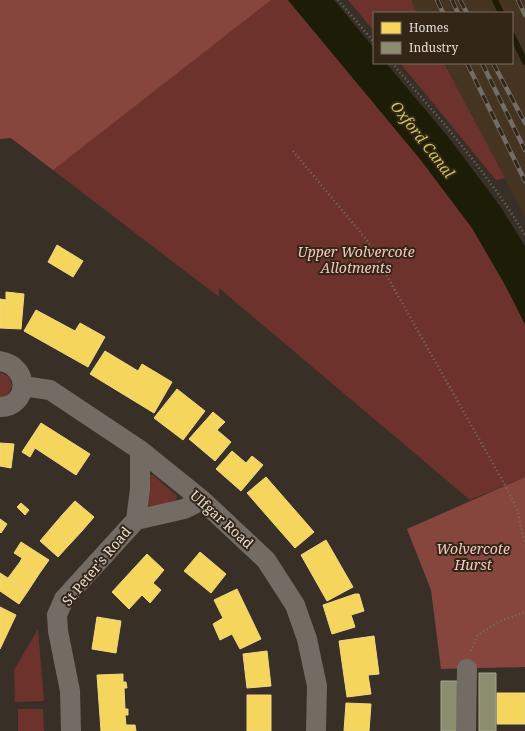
<svg xmlns="http://www.w3.org/2000/svg" width="525" height="731" viewBox="0 0 525 731" font-family="'Noto Serif',serif">
<style>
.built{fill:#463422}
.green{fill:#6d322b}
.forest{fill:#86463d}
.water{fill:#1d1c06}
.homes{fill:#f6d55c;stroke:#f1d780}
.industry{fill:#8c8c6e;stroke:#a7a48c}
.lines{fill:none;stroke-linecap:round;stroke-linejoin:round}
.stream{stroke:#1d1c06;stroke-width:6}
.path{stroke:#746e68;stroke-width:2.5;stroke-dasharray:1 3;stroke-linecap:butt}
.minor{stroke:#726c65;stroke-width:20}
.rail-casing{stroke:#746d67;stroke-width:4.5}
.rail{stroke:#332617;stroke-width:3;stroke-dasharray:9;stroke-linecap:butt}
.labels{text-anchor:middle;dominant-baseline:central;stroke-width:4;stroke-linejoin:round;paint-order:stroke}
.park-label{font-size:14px;font-style:italic;fill:#f5c8c2;stroke:#332617}
.street-label{font-size:14px;fill:#e5dcd3;stroke:#332617}
.water-label{font-size:15px;font-style:italic;fill:#c7c75c;stroke:#332617}
</style>
<rect width="100%" height="100%" fill="#383027"/>
<path class="built" d="M411,0H525V217L444,63H512V13H417Z"/>
<path class="green" d="M0,0H288L420,159L472,228L504,283L525,324V477L470,500L219,288V297L11,138L0,139Z
M348,0H411L417,13H374V31Z
M400,63H444L505,178L496,180Z
M0,372L9,377L12,386L8,395L0,399Z
M149,475H153L177,496L176,500L148,510Z
M38,629L44,701L15,702L14,670Z
M18,709H43L44,731H18Z"/>
<path class="forest" d="M0,0H271L53,170L11,138L0,139Z
M525,477V667L441,669L431,590L407,529Z"/>
<path class="water" d="M288,0H334L374,48V63H386L449,138L500,206L525,246V324L504,283L472,228L420,159Z"/>
<path class="homes" d="M57,245L83,261L73,277L48,262Z
M6,292L24,294L21,329L0,328V299L6,300Z
M36,310L75,331L80,323L105,337L88,367L24,331Z
M105,351L138,371L142,364L172,382L154,413L90,374Z
M177,389L205,411L183,440L154,418Z
M213,412L225,422L217,430L231,442L215,461L189,439Z
M41,423L90,454L76,475L35,448L30,457L22,452Z
M0,443L14,444L11,468L0,466Z
M232,451L246,463L252,456L263,465L241,491L216,469Z
M266,477L314,532L295,548L247,493Z
M75,501L94,517L82,531L63,514Z
M21,503L29,510L25,515L17,507Z
M63,514L82,531L69,545L51,528Z
M0,519L7,524L1,533L0,532Z
M51,528L69,545L58,557L40,541Z
M326,540L353,587L327,601L301,555Z
M21,542L49,560L39,574L20,562L22,558L14,553Z
M200,552L226,574L211,593L184,571Z
M147,554L164,570L153,583L161,590L150,603L142,595L129,609L112,592Z
M20,562L39,574L28,591L8,578Z
M0,573L28,591L19,604L0,591Z
M237,589L261,639L240,649L232,634L220,640L213,624L223,618L214,600Z
M355,594H359L364,611L351,615L355,627L332,634L323,605Z
M0,607L16,615L0,649Z
M97,617L121,621L116,653L92,649Z
M374,636L379,674L368,675L371,694L347,697L339,641Z
M267,651L271,686L247,688L243,654Z
M123,674V682H126L127,688H124L125,709H128V715H125L126,725H135L136,731H101L97,675Z
M497,693H525V724H497Z
M247,695H271V731H247Z
M346,703L371,704L369,731H344Z"/>
<path class="industry" d="M479,673H496V731H479Z
M441,681H458L457,731H441Z"/>
<g class="lines">
<path class="stream" d="M495,0L501,13
M512,35L525,62"/>
<path class="path" d="M338,0L374,42
M392,63C439,118 488,173 525,235
M293,151L366,239L505,485L517,509L525,545
M471,651L477,636L498,622L525,612"/>
<path class="minor" d="M0,361C31,366 29,407 0,407
M23,386L50,390L140,450L202,500L266,560L295,605L307,639L317,686L316,731
M136,520L140,489V450
M71,731L70,691L58,631L57,615L64,599L136,520L184,509L202,500
M466,731L467,669"/>
<g class="rail-casing">
<path id="rail" d="M437,0L443,13
M452,0L458,13
M460,0L467,13
M518,0L525,15
M467,63L525,181
M482,63L525,150
M493,63L525,123"/>
</g>
<use href="#rail" class="rail"/>
</g>
<g class="labels">
<g class="park-label">
<text x="356" y="251">Upper Wolvercote<tspan x="356" dy="16">Allotments</tspan></text>
<text x="473" y="548">Wolvercote<tspan x="473" dy="16">Hurst</tspan></text>
</g>
<g class="street-label">
<text transform="translate(222 519) rotate(42)">Ulfgar Road</text>
<text transform="translate(96 566) rotate(-50)">St Peter's Road</text>
</g>
<g class="water-label">
<text transform="translate(423 139) rotate(52)">Oxford Canal</text>
</g>
</g>
<rect x="373" y="12" width="140" height="52" fill="#332617" stroke="#7a6f62"/>
<rect x="381" y="22" width="20" height="12" fill="#f6d55c" stroke="#7a6f62"/>
<text x="409" y="32" font-size="12" fill="#e5dcd3">Homes</text>
<rect x="381" y="42" width="20" height="12" fill="#8c8c6e" stroke="#7a6f62"/>
<text x="409" y="52" font-size="12" fill="#e5dcd3">Industry</text>
</svg>
